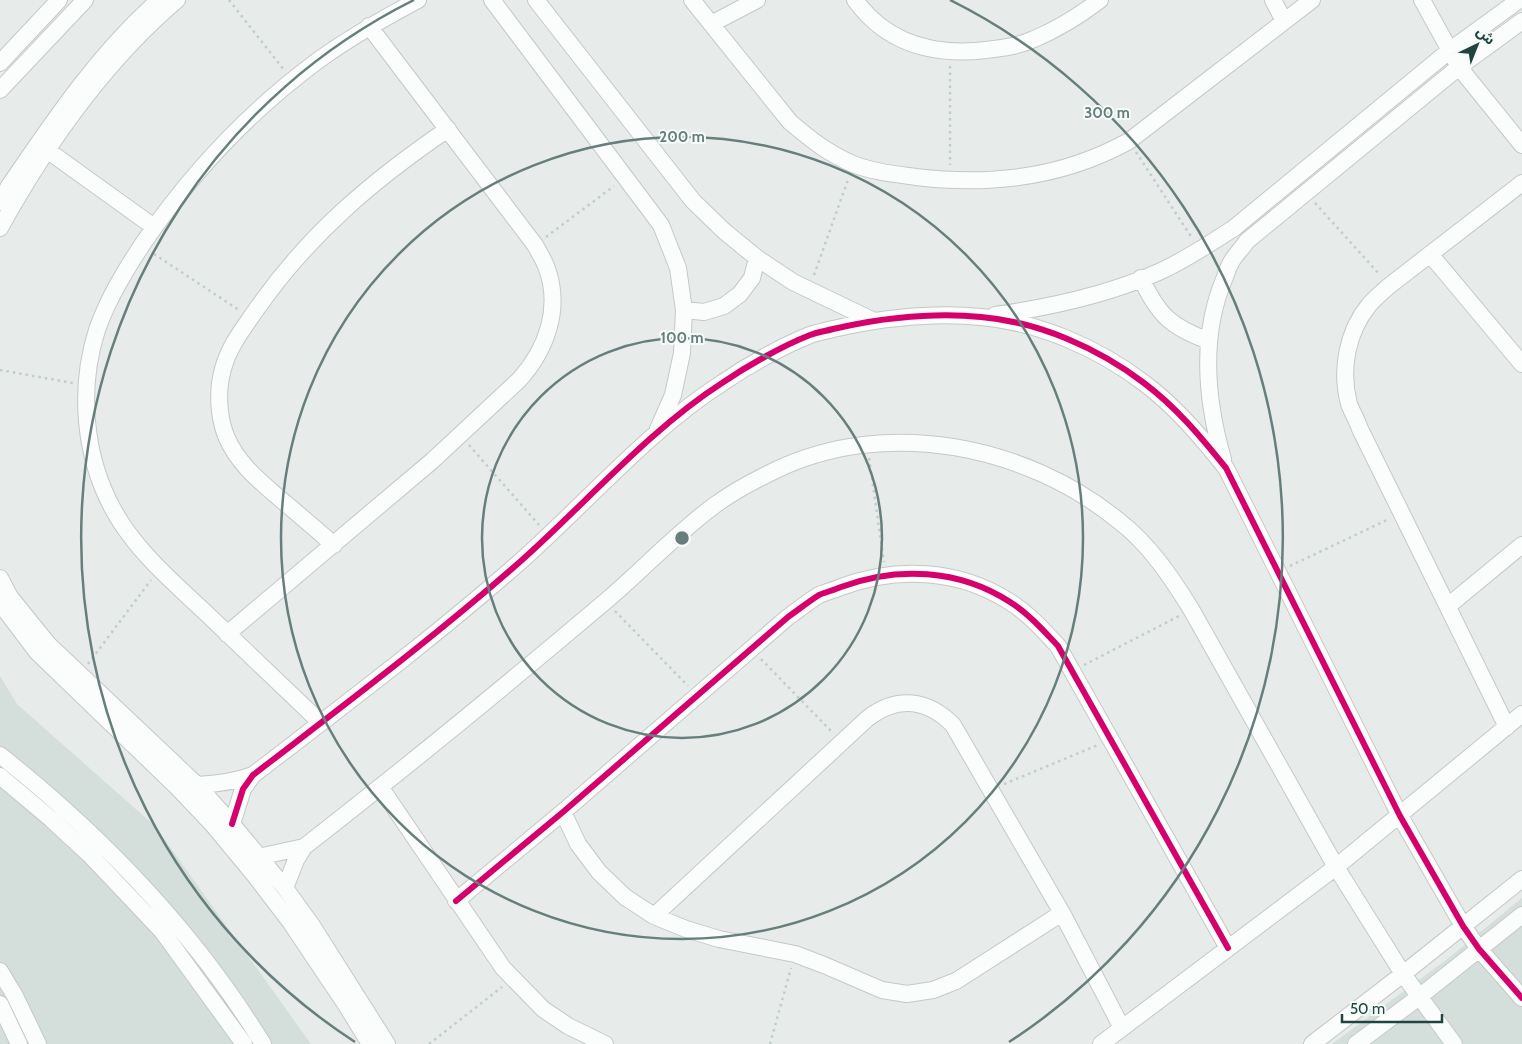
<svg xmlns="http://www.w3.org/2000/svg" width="1522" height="1044" viewBox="0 0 1522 1044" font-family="Cabin,'Noto Sans Arabic',sans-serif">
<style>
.built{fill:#d4dfdc}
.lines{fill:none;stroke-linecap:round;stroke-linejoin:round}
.minor-casing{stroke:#c4c9c8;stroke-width:18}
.path{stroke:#c2cccb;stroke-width:2.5;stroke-dasharray:2.5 4;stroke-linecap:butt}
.minor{stroke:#fbfcfc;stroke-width:16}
.cycleway-casing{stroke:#f5fbf9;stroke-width:9}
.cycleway{stroke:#d6006c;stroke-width:6}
.ring{fill:none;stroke:#667f7c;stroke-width:2.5}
.centre{fill:#667f7c;stroke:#f5fbf9;stroke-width:2.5}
.ring-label{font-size:15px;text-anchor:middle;font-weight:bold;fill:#667f7c;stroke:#f5fbf9;stroke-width:4;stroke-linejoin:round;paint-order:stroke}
</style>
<rect width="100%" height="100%" fill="#e7eceb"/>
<path class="built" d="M0,676L17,704L155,826L311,1044H0Z
M1522,898V1044H1332L1446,960Z"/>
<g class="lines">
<g class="minor-casing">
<path id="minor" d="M492,0L661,225L678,268L684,310L682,353L673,395L658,429
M536,0L693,201L724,231L757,258L793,282L872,320
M692,0L790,122C810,139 829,154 853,164C873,172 895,174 916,177C991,186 1062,178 1129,141L1312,0
M855,0C887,44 934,56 986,50C1003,48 1019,46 1034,39C1058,29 1079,16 1100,0
M1273,0L1284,21
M1422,0L1459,67L1522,145
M711,24L757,0
M0,63L59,0
M0,90L85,0
M40,145L154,227
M0,202L9,186C54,120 99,53 159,0
M0,228C46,145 104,62 177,0
M1430,254L1522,364
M1141,278C1158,315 1171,327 1209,341
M684,310L704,312L724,306L740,294L752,278L757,258
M995,315C1052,307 1108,295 1161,271C1187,259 1211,243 1234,228L1449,51L1519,0
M1223,459C1206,400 1200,335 1225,277C1227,271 1229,265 1233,259C1237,253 1243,247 1247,241L1459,67L1522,21
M334,545C318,531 302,517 285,503C262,483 238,465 226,436C218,415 217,390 223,369C229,346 243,329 256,310C308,235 373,180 448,129
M0,578L10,597L48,644L197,785L232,824L285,888L313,927L387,1044
M0,603L37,652L178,788L213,825L256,877L291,923L346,1005L370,1044
M1448,606L1522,545
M227,634L432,461L519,380C547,349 562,307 546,266C543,259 539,252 535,245L369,26
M321,723C283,687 245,650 207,614C173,582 137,552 114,511C84,457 78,389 97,330C108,298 126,269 144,242C192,172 252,109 320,59C351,37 384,18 418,0
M1507,727L1360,429C1357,420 1352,412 1349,404C1340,370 1347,332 1369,305C1375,298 1382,292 1389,286L1522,183
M0,755C102,836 195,933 263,1044
M0,776L51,819L90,855L162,931L244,1044
M197,785C217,784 234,782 253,775
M381,788L503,968L543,1009L568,1026L605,1044
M563,812L578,844L599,872L625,897L654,916L686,929L719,939L795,954L824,965L882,990L907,994L933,990L956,981L1062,913
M232,824L243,789L253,775C344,705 436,636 522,560C587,502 649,430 722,383C747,366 782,346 810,335C818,332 826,331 833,329C855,324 876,320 898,318C925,315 953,314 981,317C1039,322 1098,348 1144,383C1176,407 1201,437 1226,468L1400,816L1463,926L1479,949L1522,998
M258,857L304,847
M285,888L296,860L304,847C404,769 503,688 600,606C639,574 674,535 715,505C734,491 755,480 776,470C887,417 1026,445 1119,521C1150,545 1171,577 1191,609L1336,867L1403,974L1454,1044
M456,901L563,812L788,617C798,610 808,602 819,595C826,592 834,590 841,587C897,566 959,569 1010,602C1029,614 1043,630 1058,646L1228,948
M654,916L868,718C897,696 927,699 953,725L1062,913L1122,1028
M0,971L15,996L38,1044
M0,1004L19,1044
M1101,1044L1336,867L1522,714
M1312,1044L1403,974L1522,879
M1356,1044L1419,997L1522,915"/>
</g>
<path class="path" d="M229,0L284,70
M950,66V165
M1136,152L1192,238
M1315,203L1380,275
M546,237L614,186
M154,254L239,310
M814,275L849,177
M0,370L73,383
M469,445L539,525
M869,458L884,562
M1290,566L1389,519
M615,611L688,686
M761,659L832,732
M88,664L151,580
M1084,665L1179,616
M1004,784L1098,745
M429,1044L502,987
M770,1044L791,968"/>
<use href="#minor" class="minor"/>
<g class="cycleway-casing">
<path id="cycleway" d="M232,824L243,789L253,775C344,705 436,636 522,560C587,502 649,430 722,383C747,366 782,346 810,335C818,332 826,331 833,329C855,324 876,320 898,318C925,315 953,314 981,317C1039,322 1098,348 1144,383C1176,407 1201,437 1226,468L1400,816L1463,926L1479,949L1522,998
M456,901L563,812L788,617C798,610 808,602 819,595C826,592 834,590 841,587C897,566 959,569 1010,602C1029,614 1043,630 1058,646L1228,948"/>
</g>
<use href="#cycleway" class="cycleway"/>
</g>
<g class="ring">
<circle cx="682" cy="538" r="200"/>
<circle cx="682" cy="538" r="401"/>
<path d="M355 1042A601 601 0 0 1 414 0M950 0A601 601 0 0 1 1009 1042"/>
</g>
<circle cx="682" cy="538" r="8" class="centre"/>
<g class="ring-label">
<text x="1107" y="118">300 m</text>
<text x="682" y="142">200 m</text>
<text x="682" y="343">100 m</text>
</g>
<g transform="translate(1477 45) rotate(43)" stroke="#f5fbf9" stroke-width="4" paint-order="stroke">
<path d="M0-4L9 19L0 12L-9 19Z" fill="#214440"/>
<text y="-8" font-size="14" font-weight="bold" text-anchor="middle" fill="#214440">ش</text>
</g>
<path d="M1342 1014v8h100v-8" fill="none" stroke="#214440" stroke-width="2.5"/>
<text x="1350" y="1014" font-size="15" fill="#214440" stroke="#f5fbf9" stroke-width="4" paint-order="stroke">50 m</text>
</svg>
